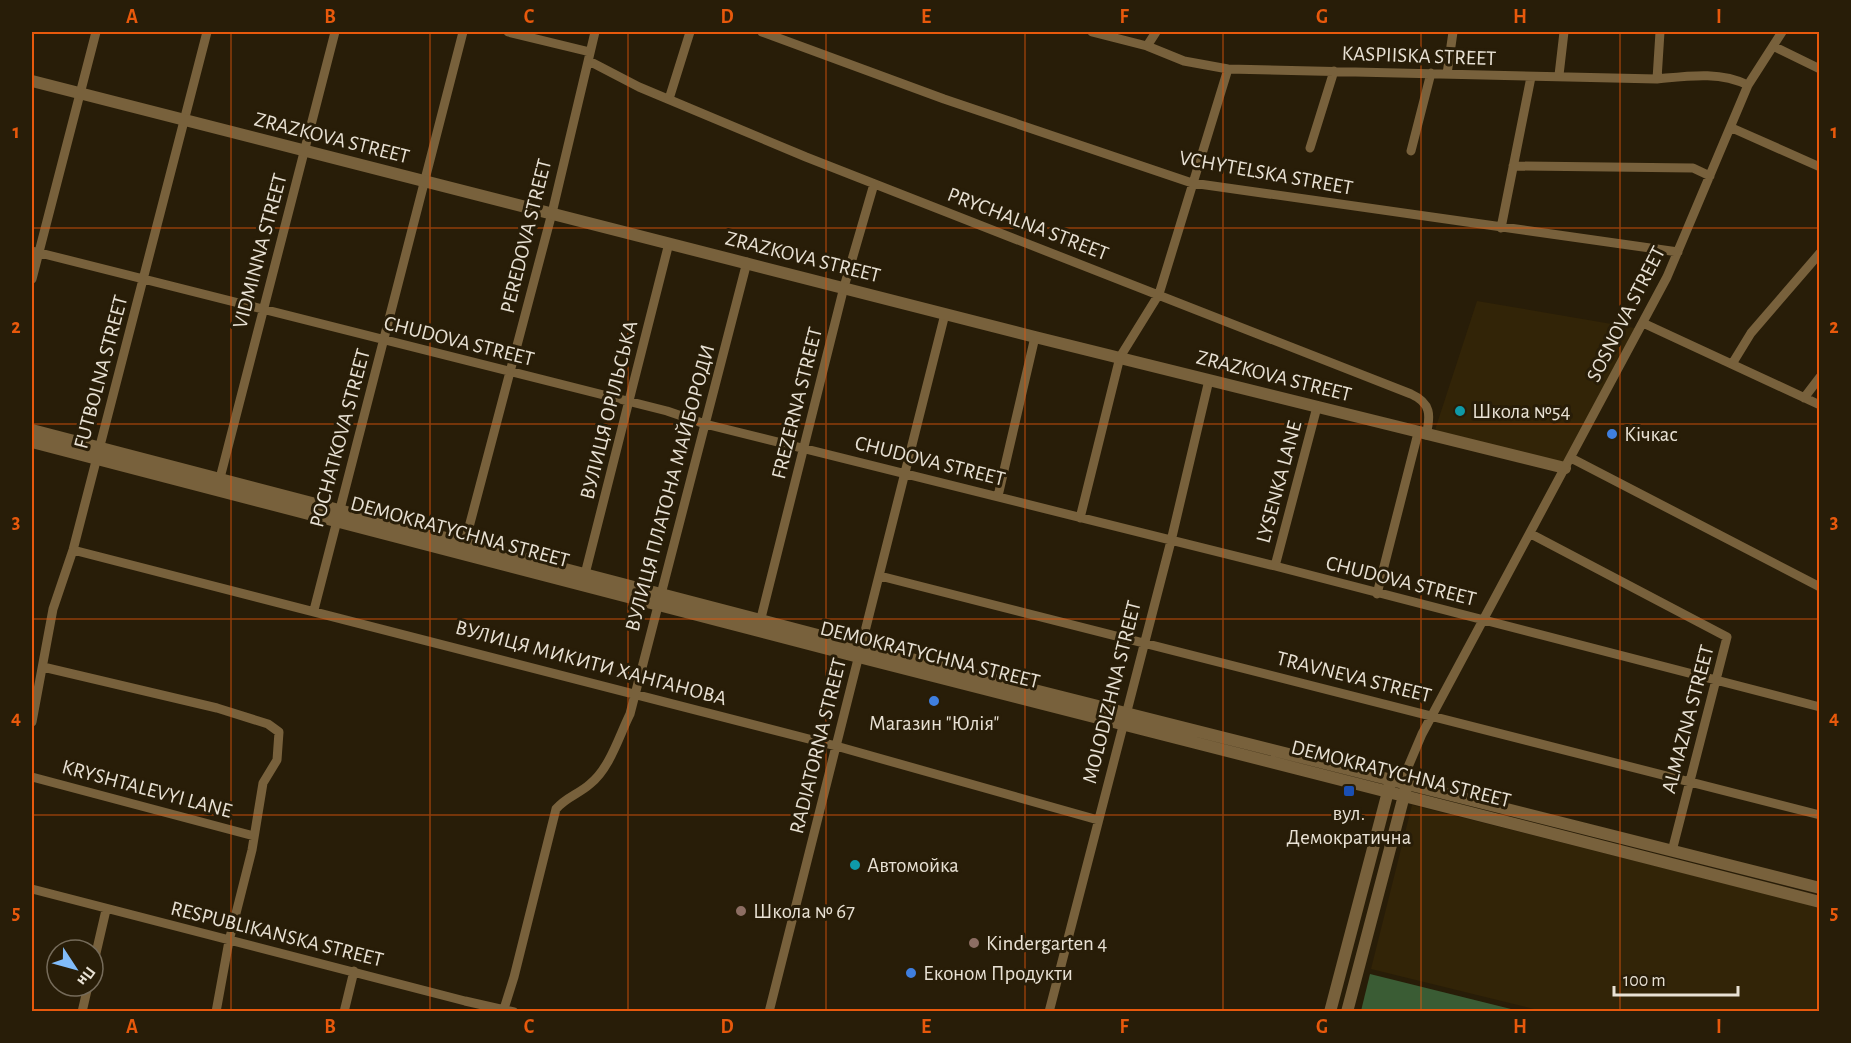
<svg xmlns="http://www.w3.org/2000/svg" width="1851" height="1043" viewBox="0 0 1851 1043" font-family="'Alegreya Sans',sans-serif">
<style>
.built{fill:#322407}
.forest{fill:#3a5c34}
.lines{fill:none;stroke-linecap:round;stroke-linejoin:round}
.minor{stroke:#78613c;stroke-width:9}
.tertiary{stroke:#78613c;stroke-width:12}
.grid{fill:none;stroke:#e8590c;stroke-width:1.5;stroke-opacity:0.55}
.culture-dot{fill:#0f9aa8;stroke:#281d08;stroke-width:2}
.shop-dot{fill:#3f7fe0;stroke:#281d08;stroke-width:2}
.transit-dot{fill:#1a4fb4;stroke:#281d08;stroke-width:2}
.education-dot{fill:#8d6e63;stroke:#281d08;stroke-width:2}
.labels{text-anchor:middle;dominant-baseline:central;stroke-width:6;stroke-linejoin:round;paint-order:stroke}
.street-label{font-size:21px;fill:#e8e1d4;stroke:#281d08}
.poi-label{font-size:21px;fill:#e8e1d4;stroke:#281d08;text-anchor:start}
.neatline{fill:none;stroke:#e8590c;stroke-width:2}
.grid-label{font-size:20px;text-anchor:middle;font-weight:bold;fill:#e8590c}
</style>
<rect width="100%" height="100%" fill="#281d08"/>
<path class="built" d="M1477,301L1635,328L1563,464L1434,433Z
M1412,805L1819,907V1011H1542L1371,969Z"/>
<path class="forest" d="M1370,974L1519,1011H1361Z"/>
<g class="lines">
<path class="minor" d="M508,32L590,52
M762,32L944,99L1192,183L1678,252
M1092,32L1147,46L1184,61L1228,69L1657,79C1688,76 1719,71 1748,85
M1147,46L1156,32
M1773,46L1820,69
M589,61L639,87L806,157L1411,394C1431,403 1431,415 1426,435
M1447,74L1453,32
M1559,75L1564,32
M1657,79L1660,32
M669,99L690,32
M1732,128L1820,167
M1310,148L1334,71
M1411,151L1431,73
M1513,166L1693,168L1710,176
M1501,228L1531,77
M32,251L667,411L705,424L1275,566L1820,707
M32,279L96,32
M1643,323L1820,405
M1732,364L1751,333L1820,253
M1804,398L1820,377
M1571,458L1820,587
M220,478L335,32
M998,496L1035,337
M1080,518L1120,357L1159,294L1228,69
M1531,534L1727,637L1672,851
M464,546L552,213L595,32
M73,550L836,746L1098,820
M1275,566L1317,407
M880,576L1820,815
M584,578L669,243
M1377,594L1418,433
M314,610L463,32
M759,626L844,287L874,184
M43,667L217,708L268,724L279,732L277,760L263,783L252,850L229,941L216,1012
M32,722L53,609L73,550L207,32
M32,777L254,836
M1407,784L1408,767L1422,734L1667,277L1748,85L1782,32
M32,889L465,1001L514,1012
M93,966L106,910
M82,1012L88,986
M344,1012L354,971
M503,1012L514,977L556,809C566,797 579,794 590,784C610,768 619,736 630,714L747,262
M769,1012L945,314
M1049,1012L1171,541L1209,380"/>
<path class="tertiary" d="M32,81L1035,337L1565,468
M32,430L852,644L1820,888
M32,442L847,654L1820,902
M1330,1012L1390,784
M1347,1012L1406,788"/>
</g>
<path class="grid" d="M231,32V1012M430,32V1012M628,32V1012M826,32V1012M1025,32V1012M1223,32V1012M1421,32V1012M1620,32V1012M32,228H1820M32,424H1820M32,619H1820M32,815H1820"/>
<g class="culture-dot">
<circle cx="1460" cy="411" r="6"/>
<circle cx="855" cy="865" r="6"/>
</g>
<g class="shop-dot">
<circle cx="1612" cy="434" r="6"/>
<circle cx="934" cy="701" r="6"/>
<circle cx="911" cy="973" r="6"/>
</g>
<rect class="transit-dot" x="1343" y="785" width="12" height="12" rx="3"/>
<g class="education-dot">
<circle cx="741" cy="911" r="6"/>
<circle cx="974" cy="943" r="6"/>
</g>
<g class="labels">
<g class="street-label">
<text transform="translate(1419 56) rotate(2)">KASPIISKA STREET</text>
<text transform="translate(332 138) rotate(14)">ZRAZKOVA STREET</text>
<text transform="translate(1266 173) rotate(10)">VCHYTELSKA STREET</text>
<text transform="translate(1028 224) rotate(21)">PRYCHALNA STREET</text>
<text transform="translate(526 236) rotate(-76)">PEREDOVA STREET</text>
<text transform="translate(260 251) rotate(-75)">VIDMINNA STREET</text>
<text transform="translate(803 257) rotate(14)">ZRAZKOVA STREET</text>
<text transform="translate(1626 314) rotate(-63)">SOSNOVA STREET</text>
<text transform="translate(459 341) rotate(14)">CHUDOVA STREET</text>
<text transform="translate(101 372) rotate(-75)">FUTBOLNA STREET</text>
<text transform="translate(1274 376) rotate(14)">ZRAZKOVA STREET</text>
<text transform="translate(797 403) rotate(-76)">FREZERNA STREET</text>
<text transform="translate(609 410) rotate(-76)">ВУЛИЦЯ ОРІЛЬСЬКА</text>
<text transform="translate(340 438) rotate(-75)">POCHATKOVA STREET</text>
<text transform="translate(930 461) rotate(14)">CHUDOVA STREET</text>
<text transform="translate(1279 482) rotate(-75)">LYSENKA LANE</text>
<text transform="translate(670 488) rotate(-75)">ВУЛИЦЯ ПЛАТОНА МАЙБОРОДИ</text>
<text transform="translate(460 532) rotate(15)">DEMOKRATYCHNA STREET</text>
<text transform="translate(1401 581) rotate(14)">CHUDOVA STREET</text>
<text transform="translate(930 655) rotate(14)">DEMOKRATYCHNA STREET</text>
<text transform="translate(591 663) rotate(15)">ВУЛИЦЯ МИКИТИ ХАНГАНОВА</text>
<text transform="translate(1354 677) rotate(14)">TRAVNEVA STREET</text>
<text transform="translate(1112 692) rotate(-76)">MOLODIZHNA STREET</text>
<text transform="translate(1688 719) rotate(-75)">ALMAZNA STREET</text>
<text transform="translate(818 746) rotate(-76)">RADIATORNA STREET</text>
<text transform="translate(1401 774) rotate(14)">DEMOKRATYCHNA STREET</text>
<text transform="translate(147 789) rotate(15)">KRYSHTALEVYI LANE</text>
<text transform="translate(277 934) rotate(14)">RESPUBLIKANSKA STREET</text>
</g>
<g class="poi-label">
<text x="1472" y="411">Школа №54</text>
<text x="1624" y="434">Кічкас</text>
<text x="934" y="723" text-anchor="middle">Магазин "Юлія"</text>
<text x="1349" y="813" text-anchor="middle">вул.<tspan x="1349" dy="24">Демократична</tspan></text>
<text x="867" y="865">Автомойка</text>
<text x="753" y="911">Школа № 67</text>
<text x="986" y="943">Kindergarten 4</text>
<text x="923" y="973">Економ Продукти</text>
</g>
</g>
<rect width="1851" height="1043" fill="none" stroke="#281d08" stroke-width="66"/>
<g transform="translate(75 968) rotate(126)"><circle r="28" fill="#281d08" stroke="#756b5a" stroke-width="1.5"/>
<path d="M0-4.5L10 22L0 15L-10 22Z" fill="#81bcfa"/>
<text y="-9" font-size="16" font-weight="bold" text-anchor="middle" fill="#e8e1d4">Пн</text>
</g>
<path d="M1614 986v9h124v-9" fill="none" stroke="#e8e1d4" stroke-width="3"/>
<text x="1623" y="986" font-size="18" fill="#e8e1d4" stroke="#281d08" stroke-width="4.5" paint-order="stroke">100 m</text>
<rect x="33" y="33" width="1785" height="977" class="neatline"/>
<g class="grid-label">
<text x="132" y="23">A</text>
<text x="330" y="23">B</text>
<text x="529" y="23">C</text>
<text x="727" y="23">D</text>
<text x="926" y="23">E</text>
<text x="1124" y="23">F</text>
<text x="1322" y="23">G</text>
<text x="1520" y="23">H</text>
<text x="1719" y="23">I</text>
<text x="16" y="138">1</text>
<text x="1834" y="138">1</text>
<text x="16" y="333">2</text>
<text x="1834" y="333">2</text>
<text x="16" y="528">3</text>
<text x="1834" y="528">3</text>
<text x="16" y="724">4</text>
<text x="1834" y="724">4</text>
<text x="16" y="919">5</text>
<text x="1834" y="919">5</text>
<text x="132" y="1033">A</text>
<text x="330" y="1033">B</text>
<text x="529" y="1033">C</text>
<text x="727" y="1033">D</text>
<text x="926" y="1033">E</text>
<text x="1124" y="1033">F</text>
<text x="1322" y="1033">G</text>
<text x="1520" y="1033">H</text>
<text x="1719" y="1033">I</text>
</g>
</svg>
